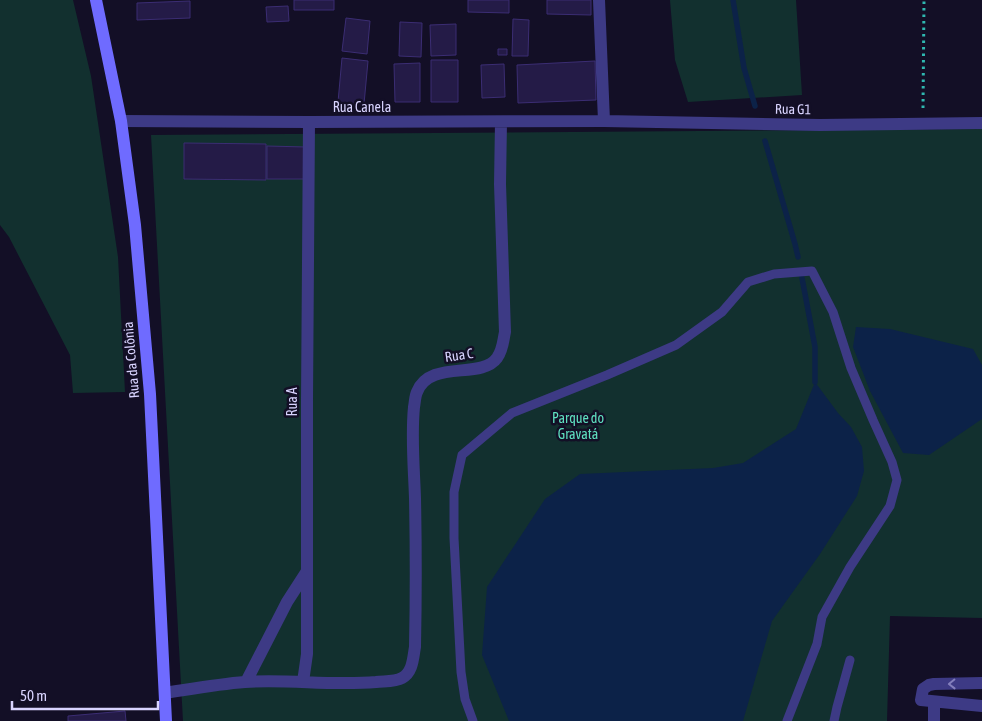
<svg xmlns="http://www.w3.org/2000/svg" width="982" height="721" viewBox="0 0 982 721" font-family="'Asap Condensed',sans-serif">
<style>
.green{fill:#12302f}
.water{fill:#0c2248}
.lines{fill:none;stroke-linecap:round;stroke-linejoin:round}
.stream{stroke:#0c2248;stroke-width:5.5}
.building{fill:#241b47;stroke:#3b2d73}
.path{stroke:#2fb8b0;stroke-width:3;stroke-dasharray:2.5 4;stroke-linecap:butt}
.lane{stroke:#3d3a85;stroke-width:9}
.street{stroke:#3d3a85;stroke-width:12}
.secondary{stroke:#6f6bff;stroke-width:12}
.oneway{stroke:#837fbc}
.labels{text-anchor:middle;dominant-baseline:central;stroke-width:5;stroke-linejoin:round;paint-order:stroke}
.street-label{font-size:14px;fill:#d9d4ff;stroke:#130f26}
.park-label{font-size:14px;fill:#5fe0c0;stroke:#130f26}
</style>
<rect width="100%" height="100%" fill="#130f26"/>
<path class="green" d="M0,0H73L91,76L118,257L125,392L73,393L70,355L9,237L0,225Z
M670,0H796L802,95L688,102L675,60Z
M982,129V618L890,616L887,721H183L151,135Z"/>
<path class="water" d="M856,327L890,329L973,349L982,365V419L929,455L903,453L870,391L853,347Z
M815,382L838,413L851,427L862,447L864,471L857,496L820,554L772,621L743,721H509L482,655L487,587L545,499L580,474L713,468L743,463L796,429Z"/>
<g class="lines">
<path class="stream" d="M733,0L744,68L755,106
M765,141L795,244L798,257
M802,278L815,347V382"/>
</g>
<path class="building" d="M294,0H334V10H294Z
M468,0H509V13L468,12Z
M547,0H591V15L547,14Z
M190,1V18L137,20V3Z
M288,6L289,21L267,22L266,7Z
M346,18L370,21L367,54L342,51Z
M513,19L529,20L528,56H512Z
M400,22L422,23L421,57L399,56Z
M456,24V55L431,56L430,25Z
M498,49H507V55H498Z
M342,58L368,61L364,104L338,102Z
M431,60H458V102H431Z
M595,61L596,100L518,103L517,65Z
M420,63V102H395L394,64Z
M504,64L505,97L482,98L481,65Z
M184,143L266,144V180L184,179Z
M267,146L306,147L305,179H267Z
M125,711L126,721H68V716Z"/>
<g class="lines">
<path class="path" d="M923,108L924,0"/>
<path class="lane" d="M473,721L465,699L461,672L454,538V492L462,455L512,413L607,375L676,345L722,312L748,282L774,274L812,271L833,312L851,368L873,420L892,462L897,480L890,506L850,567L822,617L817,644L787,721
M834,721L837,707L850,660"/>
<path class="street" d="M599,0L604,121
M121,121L309,122L604,121L820,125L982,123
M246,682L287,602L307,571
M303,682L307,654V401L309,122
M982,683L934,684L929,685L923,689L921,700L982,706
M165,693C191,689 218,684 245,682C289,679 332,686 376,682C384,681 395,682 402,678C413,672 413,658 415,647C416,598 416,548 415,498C414,468 411,437 414,407C415,402 415,396 417,392C430,359 481,380 497,358C503,350 503,341 505,332L500,184L501,122
M934,702V721"/>
<path class="secondary" d="M96,0L121,121L135,225L150,394L166,721"/>
</g>
<defs><path id="oneway-chevron" d="M-2-3.5L2.5 0L-2 3.5" fill="none" stroke-width="1.6" stroke-linecap="round" stroke-linejoin="round" transform="scale(1.25)"/></defs>
<use class="oneway" href="#oneway-chevron" transform="translate(952 684) rotate(179)"/>
<g class="labels">
<g class="street-label">
<text x="362" y="107">Rua Canela</text>
<text transform="translate(793 109) rotate(1)">Rua G1</text>
<text transform="translate(459 355) rotate(-8)">Rua C</text>
<text transform="translate(131 360) rotate(-95)">Rua da Colônia</text>
<text transform="translate(292 402) rotate(-90)">Rua A</text>
</g>
<g class="park-label">
<text x="578" y="418">Parque do<tspan x="578" dy="16">Gravatá</tspan></text>
</g>
</g>
<path d="M12 701v8h146v-8" fill="none" stroke="#d9d4ff" stroke-width="2.5"/>
<text x="20" y="701" font-size="15" fill="#d9d4ff" stroke="#130f26" stroke-width="4" paint-order="stroke">50 m</text>
</svg>
